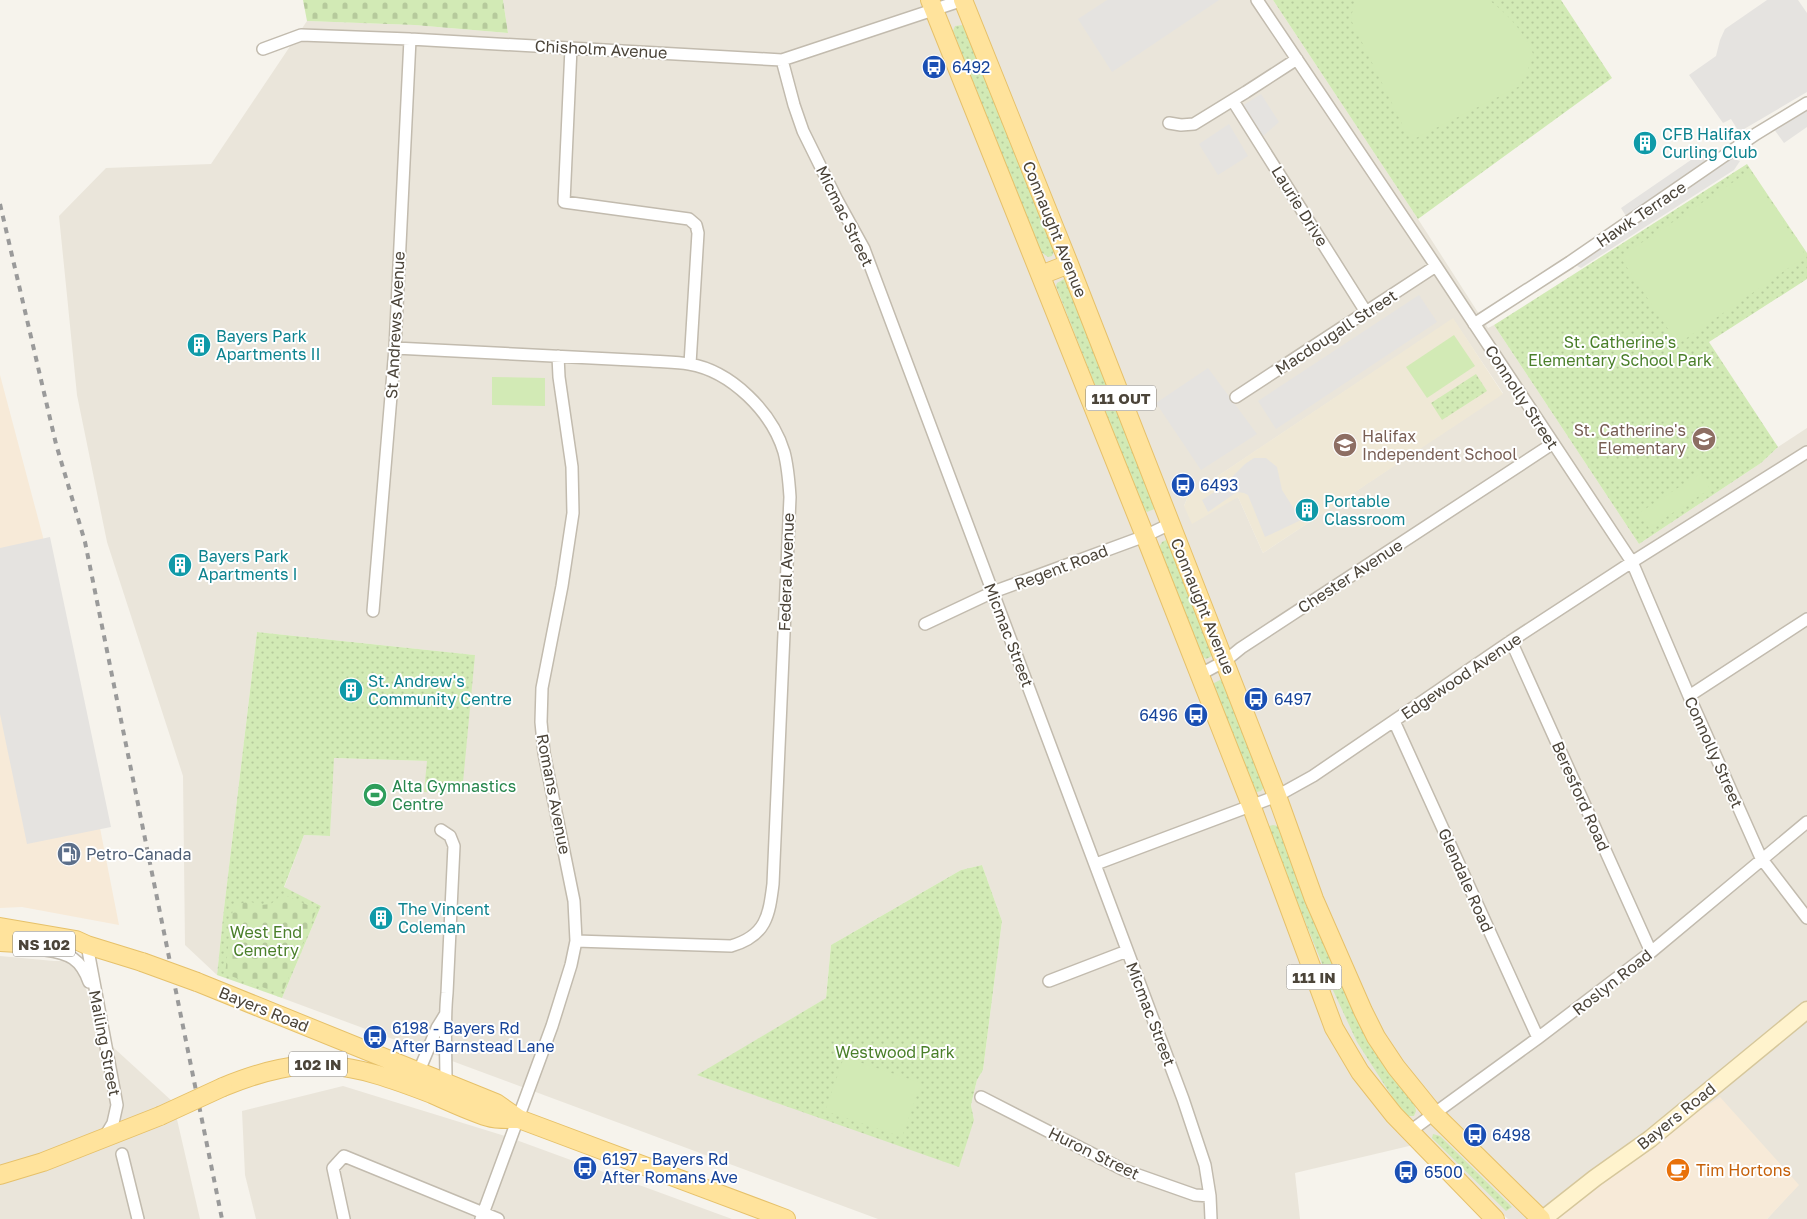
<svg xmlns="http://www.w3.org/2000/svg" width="1807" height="1219" viewBox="0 0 1807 1219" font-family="'Golos Text',sans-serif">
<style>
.residential{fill:#eae5da;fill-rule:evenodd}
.commercial{fill:#f7ead8}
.education{fill:#efe8d6}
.grass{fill:url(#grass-dots)}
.cemetery{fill:url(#cemetery-stones)}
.garden{fill:#d2eab5}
.parking{fill:#e5e3e0}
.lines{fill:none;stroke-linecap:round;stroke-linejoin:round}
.minor-casing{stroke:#c2bbae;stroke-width:14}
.secondary-casing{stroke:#d6c79b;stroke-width:19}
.primary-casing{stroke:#e6c16a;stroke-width:20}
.minor{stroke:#fff;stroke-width:11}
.secondary{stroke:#fff3cd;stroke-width:16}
.primary{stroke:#ffe39c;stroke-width:18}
.rail{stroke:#9a9a9a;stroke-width:4;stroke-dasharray:6 6;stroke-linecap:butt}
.primary-bridge-casing{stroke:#e6c16a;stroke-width:20;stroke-linecap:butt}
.primary-bridge{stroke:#ffe39c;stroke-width:18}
.labels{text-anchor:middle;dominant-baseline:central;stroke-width:4;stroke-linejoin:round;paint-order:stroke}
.shield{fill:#fff;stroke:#817c74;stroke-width:1}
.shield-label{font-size:15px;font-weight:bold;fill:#4b4439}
.street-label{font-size:16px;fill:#4b4439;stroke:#fff}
.transit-label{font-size:16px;fill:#164399;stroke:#fff;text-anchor:start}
.culture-label{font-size:16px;fill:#0d838f;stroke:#fff;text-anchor:start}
.park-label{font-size:16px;fill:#4a7f2a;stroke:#fff}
.education-label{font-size:16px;fill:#785e54;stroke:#fff;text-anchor:end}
.leisure-label{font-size:16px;fill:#27864d;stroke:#fff;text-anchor:start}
.service-label{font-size:16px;fill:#4e5e75;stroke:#fff;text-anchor:start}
.food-label{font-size:16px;fill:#c56008;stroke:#fff;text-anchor:start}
</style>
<defs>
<pattern id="grass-dots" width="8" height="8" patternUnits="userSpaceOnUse" patternTransform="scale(1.25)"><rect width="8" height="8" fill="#d2eab5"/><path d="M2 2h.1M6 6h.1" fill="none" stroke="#b6ca9c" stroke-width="1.8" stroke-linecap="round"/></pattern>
<pattern id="cemetery-stones" width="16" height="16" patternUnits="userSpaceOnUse" patternTransform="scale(1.25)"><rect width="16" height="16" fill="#d2eab5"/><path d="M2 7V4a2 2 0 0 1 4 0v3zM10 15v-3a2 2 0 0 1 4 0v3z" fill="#b6ca9c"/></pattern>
</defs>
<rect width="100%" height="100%" fill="#f6f3ec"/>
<path class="residential" d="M503,0H1273L1418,219L1488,328L1494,325L1639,544L1761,463L1778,447L1807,428V1219H1767L1798,1185L1533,1219H1508L1426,1142L1295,1173L1300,1219H878L282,998L321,906L284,888L304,835L330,836L333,758L427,761L475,655L257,632L223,917L217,975L185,945L183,776L107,542L77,395L59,216L106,168L211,164L307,21L414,25L508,33ZM1453,319L1503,393L1263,553L1238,497L1184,506L1188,496ZM982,865L1002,921L983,1070L977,1080L971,1105L974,1120L698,1075L826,998L831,945L961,870Z
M0,956L54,961H76L103,1038L173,1102L200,1219H0Z
M343,1086L505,1136L732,1219H256L245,1175L242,1111Z"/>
<path class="commercial" d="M0,375L43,537L119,925L22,907L0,908Z
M1720,1097L1799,1185L1767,1219H1533Z"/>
<path class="education" d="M1453,318L1503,394L1263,553L1238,497L1192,524L1184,506L1188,496Z"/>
<path class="grass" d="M1273,0H1561L1612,78L1418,219Z
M963,25L966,27L1055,249L1052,256L1048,257L1041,252L953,31L955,26Z
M1747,164L1807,253V279L1709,342L1778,447L1761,463L1639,544L1494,325Z
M1064,279L1068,281L1157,508L1147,512L1143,508L1056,286L1057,283Z
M1476,374L1487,391L1442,420L1431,403Z
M1166,540L1172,543L1213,650L1212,656L1206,659L1201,655L1159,547L1162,542Z
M257,632L475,655L462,793L424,792L427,761L334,758L330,836L304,835L284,887L321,906L282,998L217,975L223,917Z
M1220,680L1225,681L1264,787L1261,791L1257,792L1253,790L1212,686L1214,683Z
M1273,825L1278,826L1333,963L1364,1033L1415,1106L1416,1111L1414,1116H1407L1402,1112L1357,1042L1332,988L1268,830L1269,826Z
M982,865L1002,921L983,1070L977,1080L971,1105L974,1120L959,1167L697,1075L826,998L831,945L961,870Z
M1433,1134L1440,1136L1512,1207L1506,1211L1432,1138Z"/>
<path class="cemetery" d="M303,0H503L508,33L414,25L307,21Z
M282,894L317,909L284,989L276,992L225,974L233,907L248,901L261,905L271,904Z"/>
<path class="garden" d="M1361,0H1489C1509,15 1525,33 1534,56L1520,86L1416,138L1408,136L1352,22C1350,13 1354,6 1361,0Z
M1750,171L1806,256L1678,344L1620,257Z
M1454,335L1475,366L1427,398L1406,367Z
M492,377L545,378V406L492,405Z
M1701,473L1710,489L1649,528L1639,513Z
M844,1057L921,1083L902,1137L825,1111Z"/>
<path class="parking" d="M1107,0H1219L1112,72L1078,19Z
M1767,0H1798L1807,13V92L1739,132L1731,119L1723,123L1689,75L1716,56L1720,40L1725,29Z
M1261,94L1279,122L1262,137L1242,106Z
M1807,103V127L1784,143L1771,125Z
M1229,124L1248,156L1218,175L1199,144Z
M1704,151L1712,164L1725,156L1740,161L1734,170L1581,268L1570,262L1629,221L1621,208Z
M1419,295L1437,322L1276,429L1258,401Z
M1208,368L1257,434L1201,470L1156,403Z
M1254,458H1266L1277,467L1282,490L1301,520L1265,537L1248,495L1244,493L1237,492L1234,494L1208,512L1202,500L1222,487L1245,464Z
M50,537L111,827L27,844L0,714V548Z"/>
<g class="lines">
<g class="minor-casing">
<path id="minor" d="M1257,0L1436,266L1632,562L1689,696L1761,858L1807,918
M571,48L564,202L689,219L696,225L698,233L690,364
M263,49L301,35L410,39L782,60L963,0
M782,60L794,105L803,131L837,200L864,249L1183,1099L1205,1165L1210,1196L1211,1219
M1233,101L1366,312
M1169,123L1181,125L1194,124L1246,92L1297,59
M1474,324L1570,262L1756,134L1807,103
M395,348L651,361C664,362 677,362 689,364C731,371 772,412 784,452C788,467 789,482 790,497L773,884C769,916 766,936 731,946L576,941
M1236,397L1436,266
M373,611L395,348L410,39
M925,624L993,592L1145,536L1170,524
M1511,641L1651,952
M1199,675L1225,661L1241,648L1552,444
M1689,696L1807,619
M1394,721L1538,1038
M441,830L450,836L454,846L447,993C444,1022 446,1052 446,1082
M1096,864L1277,796L1313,776L1511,641L1632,562L1807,452
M87,945L117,1105L113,1123L104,1138
M45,950C69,953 81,959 89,982
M1049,981L1127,951
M419,1071L437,1028L445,1015
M981,1097L1124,1170L1195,1195L1210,1196
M1409,1132L1538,1038L1651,952L1807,822
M122,1154L138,1219
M344,1219L333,1168L344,1156L498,1219
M481,1219L552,1026L571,965L576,941L574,901L544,753L541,722L542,688L562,586L573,513L572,467L559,377L558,356"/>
</g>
<g class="secondary-casing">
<path id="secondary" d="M1543,1219L1595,1178L1650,1139L1807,1010"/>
</g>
<g class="primary-casing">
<path id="primary" d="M930,0L1145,536L1251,805L1334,1028L1360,1072L1394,1115L1495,1219
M963,0L1069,264L1277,796L1314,899L1363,1011L1376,1037L1396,1067L1434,1114L1541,1219
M1041,275L1069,264
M0,927L76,940L87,945L142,962
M0,942L54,945
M197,982L496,1103L519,1119L786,1219
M223,1087C308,1052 349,1062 432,1094C450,1102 469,1111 488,1117C497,1120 509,1119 519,1119
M0,1175L43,1162L160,1116"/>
</g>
<use href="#minor" class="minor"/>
<use href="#secondary" class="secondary"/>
<use href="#primary" class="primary"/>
<path class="rail" d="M0,204L56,444L85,542L222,1219"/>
<g class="primary-bridge-casing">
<path id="primary-bridge" d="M142,962L197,982
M160,1116L223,1087"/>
</g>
<use href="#primary-bridge" class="primary-bridge"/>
</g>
<defs>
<g id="bus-disc" transform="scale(1.25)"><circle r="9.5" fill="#1a4fb4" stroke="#fff"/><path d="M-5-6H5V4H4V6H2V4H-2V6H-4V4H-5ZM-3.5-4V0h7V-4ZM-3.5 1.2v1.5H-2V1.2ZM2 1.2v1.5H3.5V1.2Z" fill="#fff"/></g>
<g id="building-disc" transform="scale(1.25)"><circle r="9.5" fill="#0f9aa8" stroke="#fff"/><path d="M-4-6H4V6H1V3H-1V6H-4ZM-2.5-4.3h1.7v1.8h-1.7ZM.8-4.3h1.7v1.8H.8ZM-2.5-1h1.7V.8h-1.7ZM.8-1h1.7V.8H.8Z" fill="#fff"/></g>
<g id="school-disc" transform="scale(1.25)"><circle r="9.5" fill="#8d6e63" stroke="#fff"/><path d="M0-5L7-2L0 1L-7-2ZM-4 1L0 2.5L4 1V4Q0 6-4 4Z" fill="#fff"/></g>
<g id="stadium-disc" transform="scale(1.25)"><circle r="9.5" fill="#2e9e5b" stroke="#fff"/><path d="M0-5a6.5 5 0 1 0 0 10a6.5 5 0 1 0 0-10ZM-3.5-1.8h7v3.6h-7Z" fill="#fff"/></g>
<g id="fuel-disc" transform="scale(1.25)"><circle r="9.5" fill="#5c6f8a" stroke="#fff"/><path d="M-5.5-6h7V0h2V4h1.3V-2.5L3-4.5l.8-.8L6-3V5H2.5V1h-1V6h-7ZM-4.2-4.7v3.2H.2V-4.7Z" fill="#fff"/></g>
<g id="cafe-disc" transform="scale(1.25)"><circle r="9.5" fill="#e8710a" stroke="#fff"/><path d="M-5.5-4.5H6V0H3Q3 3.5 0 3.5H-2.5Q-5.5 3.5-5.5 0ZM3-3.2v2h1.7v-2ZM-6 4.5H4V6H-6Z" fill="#fff"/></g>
</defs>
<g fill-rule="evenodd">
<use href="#bus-disc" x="934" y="67"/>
<use href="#building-disc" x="1645" y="143"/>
<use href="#building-disc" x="199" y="345"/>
<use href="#school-disc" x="1704" y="439"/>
<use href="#school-disc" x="1345" y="445"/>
<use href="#bus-disc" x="1183" y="485"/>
<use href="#building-disc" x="1307" y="510"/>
<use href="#building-disc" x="180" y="565"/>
<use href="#building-disc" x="351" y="690"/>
<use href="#bus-disc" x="1256" y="699"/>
<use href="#bus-disc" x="1196" y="715"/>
<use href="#stadium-disc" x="375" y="795"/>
<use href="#fuel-disc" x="69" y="854"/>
<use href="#building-disc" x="381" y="918"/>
<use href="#bus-disc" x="375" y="1037"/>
<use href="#bus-disc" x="1475" y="1135"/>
<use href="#bus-disc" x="585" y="1168"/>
<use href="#cafe-disc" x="1678" y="1170"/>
<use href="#bus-disc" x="1406" y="1172"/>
</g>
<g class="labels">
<g class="shield">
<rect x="1086" y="385.5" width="70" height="25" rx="4"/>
<rect x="13" y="931.5" width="62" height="25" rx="4"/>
<rect x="1286.5" y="964.5" width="55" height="25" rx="4"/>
<rect x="289" y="1051.5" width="58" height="25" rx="4"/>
</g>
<g class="shield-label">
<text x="1121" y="398">111 OUT</text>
<text x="44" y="944">NS 102</text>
<text x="1314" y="977">111 IN</text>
<text x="318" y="1064">102 IN</text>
</g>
<g class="street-label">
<text transform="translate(601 49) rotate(3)">Chisholm Avenue</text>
<text transform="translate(1300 206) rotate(58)">Laurie Drive</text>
<text transform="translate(1641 214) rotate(-34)">Hawk Terrace</text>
<text transform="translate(845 216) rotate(64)">Micmac Street</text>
<text transform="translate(1055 229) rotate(68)">Connaught Avenue</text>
<text transform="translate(395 325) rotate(-87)">St Andrews Avenue</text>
<text transform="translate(1336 332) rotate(-33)">Macdougall Street</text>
<text transform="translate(1522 397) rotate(57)">Connolly Street</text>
<text transform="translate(1061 567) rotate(-21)">Regent Road</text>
<text transform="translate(786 572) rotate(-88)">Federal Avenue</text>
<text transform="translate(1350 576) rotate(-33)">Chester Avenue</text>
<text transform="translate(1203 606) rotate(68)">Connaught Avenue</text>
<text transform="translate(1009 635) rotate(69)">Micmac Street</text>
<text transform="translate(1461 676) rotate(-34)">Edgewood Avenue</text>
<text transform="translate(1714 752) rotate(66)">Connolly Street</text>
<text transform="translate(554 794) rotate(79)">Romans Avenue</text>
<text transform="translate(1581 796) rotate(66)">Beresford Road</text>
<text transform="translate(1466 880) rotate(66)">Glendale Road</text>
<text transform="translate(1612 982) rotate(-38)">Roslyn Road</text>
<text transform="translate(264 1009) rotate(22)">Bayers Road</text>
<text transform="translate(1151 1014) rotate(69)">Micmac Street</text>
<text transform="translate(105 1043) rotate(79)">Mailing Street</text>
<text transform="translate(1676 1116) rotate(-39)">Bayers Road</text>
<text transform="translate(1094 1153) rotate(26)">Huron Street</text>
</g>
<g class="transit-label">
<text x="952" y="67">6492</text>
<text x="1200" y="485">6493</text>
<text x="1274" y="699">6497</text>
<text x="1178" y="715" text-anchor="end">6496</text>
<text x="392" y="1028">6198 - Bayers Rd<tspan x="392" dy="18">After Barnstead Lane</tspan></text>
<text x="1492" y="1135">6498</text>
<text x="602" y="1159">6197 - Bayers Rd<tspan x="602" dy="18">After Romans Ave</tspan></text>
<text x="1424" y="1172">6500</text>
</g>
<g class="culture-label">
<text x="1662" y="134">CFB Halifax<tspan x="1662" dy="18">Curling Club</tspan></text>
<text x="216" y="336">Bayers Park<tspan x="216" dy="18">Apartments II</tspan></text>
<text x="1324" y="501">Portable<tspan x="1324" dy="18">Classroom</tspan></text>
<text x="198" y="556">Bayers Park<tspan x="198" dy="18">Apartments I</tspan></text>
<text x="368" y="681">St. Andrew's<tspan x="368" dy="18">Community Centre</tspan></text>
<text x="398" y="909">The Vincent<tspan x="398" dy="18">Coleman</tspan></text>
</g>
<g class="park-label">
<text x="1620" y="342">St. Catherine's<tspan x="1620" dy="18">Elementary School Park</tspan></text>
<text x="266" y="932">West End<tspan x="266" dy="18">Cemetry</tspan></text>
<text x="895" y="1052">Westwood Park</text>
</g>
<g class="education-label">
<text x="1686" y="430">St. Catherine's<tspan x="1686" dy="18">Elementary</tspan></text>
<text x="1362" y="436" text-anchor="start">Halifax<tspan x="1362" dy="18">Independent School</tspan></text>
</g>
<g class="leisure-label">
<text x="392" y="786">Alta Gymnastics<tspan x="392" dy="18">Centre</tspan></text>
</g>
<g class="service-label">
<text x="86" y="854">Petro-Canada</text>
</g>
<g class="food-label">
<text x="1696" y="1170">Tim Hortons</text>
</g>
</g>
</svg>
